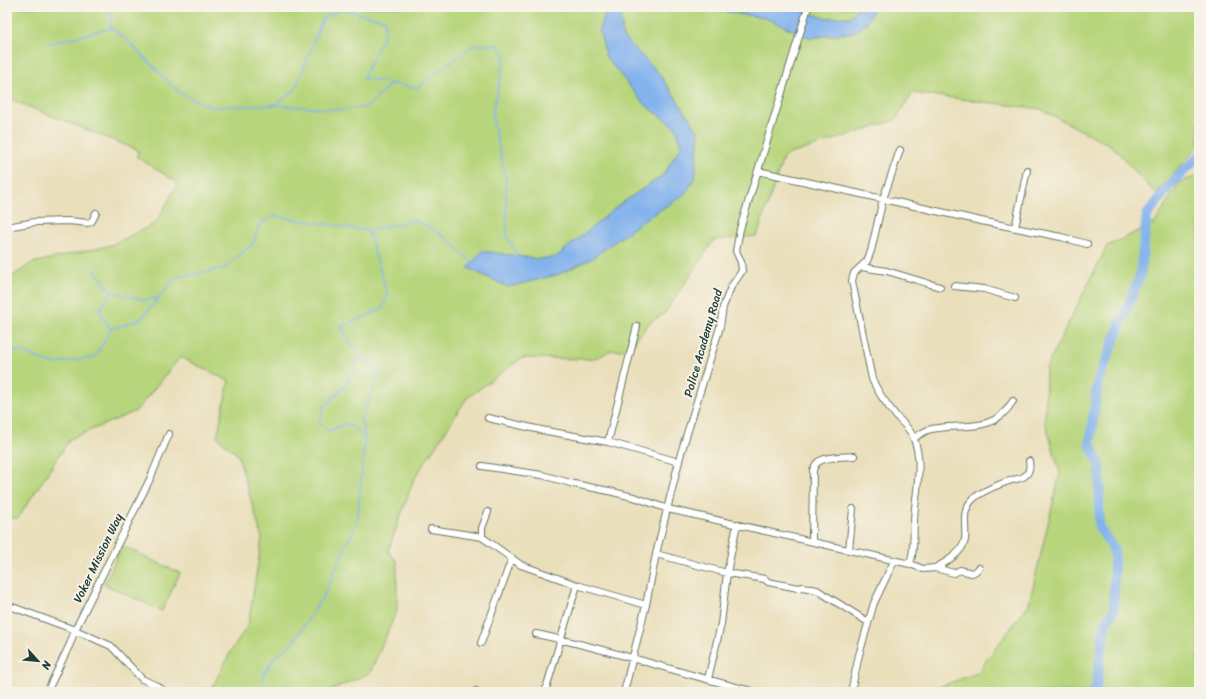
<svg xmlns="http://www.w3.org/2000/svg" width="1206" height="699" viewBox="0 0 1206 699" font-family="Sriracha,sans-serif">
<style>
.green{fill:#b7d57b;stroke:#6b8958}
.water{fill:#83b2ed;stroke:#517890}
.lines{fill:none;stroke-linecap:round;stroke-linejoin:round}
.stream{stroke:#83b2ed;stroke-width:1.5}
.river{stroke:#83b2ed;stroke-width:10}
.minor-casing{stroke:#667663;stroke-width:8}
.minor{stroke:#fff;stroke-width:6}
.labels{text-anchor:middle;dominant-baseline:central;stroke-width:4;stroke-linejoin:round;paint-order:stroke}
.street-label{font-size:12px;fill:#1f3d34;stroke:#f7f3e8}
</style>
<rect width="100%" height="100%" fill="#f7f3e8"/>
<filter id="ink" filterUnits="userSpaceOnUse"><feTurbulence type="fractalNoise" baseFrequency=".025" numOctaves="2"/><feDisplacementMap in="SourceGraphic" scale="8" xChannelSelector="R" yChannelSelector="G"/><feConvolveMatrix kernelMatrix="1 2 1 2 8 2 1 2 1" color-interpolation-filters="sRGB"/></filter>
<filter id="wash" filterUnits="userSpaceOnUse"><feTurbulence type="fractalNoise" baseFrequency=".012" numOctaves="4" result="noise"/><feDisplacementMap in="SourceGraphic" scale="16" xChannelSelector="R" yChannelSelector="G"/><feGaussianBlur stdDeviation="0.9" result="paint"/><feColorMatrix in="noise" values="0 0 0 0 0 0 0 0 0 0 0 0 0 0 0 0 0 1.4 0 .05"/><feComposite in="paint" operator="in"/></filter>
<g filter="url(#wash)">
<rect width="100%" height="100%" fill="#eadfbb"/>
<path class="green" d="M7,7H1199V145L1156,194L1112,146L1040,109L913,93L895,120L784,156L757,236L714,240L664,314L650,322L629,349L609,351L599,357L591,359L522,358L467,398L414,479L388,551L397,562V610L370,673L326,692H210L231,651L248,625L262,538L238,455L217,437L229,381L180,357L136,411L70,439L18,518L7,519V280L32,263L111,245L156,223L178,183L137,157L138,150L7,98Z
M1199,175V653L1197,657L1199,668V692H925L977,673L1029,604L1060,473L1045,422L1046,368L1107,246L1155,223L1179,183Z
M122,546L180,573L162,611L104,584Z"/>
<path class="water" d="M608,7H629L621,16L623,37L658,72L699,132L695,178L685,194L643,221L591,259L557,275L508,287L468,268L482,251L538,259L556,257L619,205L663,175L682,145L675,127L643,103L606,57L599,29Z
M703,7H790L825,18L850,17L858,7H875L866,23L855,32L811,38L765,18L707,9Z"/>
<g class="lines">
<path class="stream" d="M110,7L111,27
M47,44L111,28L127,40L180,93L211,107L274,105L295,90L323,18L342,9L385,20L384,35L363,78L417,88L473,45H498L505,57L492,115L506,180L507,236L518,257
M274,105L341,110L367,107L392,83
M93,268L112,292L145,300L158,298
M111,329L99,311L112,292
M7,355L19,350L52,364L95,357L111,329L141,319L175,278L225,268L253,243L260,223L276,216L368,231L416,220L444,236L474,264
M360,358L346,385L324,407L319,423L329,431L347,423L365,437
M263,692V675L276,656L293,643L325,593L343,551L357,523L365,437L361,420L380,369L360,357L341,327L382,309L388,296L368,231"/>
<path class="river" d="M1093,692L1096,688L1105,625L1114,609V550L1099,527L1100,466L1090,444L1098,380L1140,276L1147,215L1171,184L1199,156"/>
</g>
</g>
<g filter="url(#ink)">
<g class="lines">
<g class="minor-casing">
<path id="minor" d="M900,150L883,199L871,251L867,261L854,273L852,281L872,379C878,393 887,405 897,417C903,423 911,430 914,439C924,465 915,494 914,521C913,536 915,549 910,564
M758,171L981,221L1061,237L1087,244
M7,227L35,222L69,221L88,223L92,221L96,213
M1015,228L1027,170
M861,267L887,271L940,287
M954,286L984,289L1015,298
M488,418L541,430L608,442L679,462
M914,438C919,435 923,432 928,430C934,428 941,428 947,427C975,426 997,428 1013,401
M608,442L637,326
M482,466L542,475L574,484L609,491L637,498L668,509L910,564L923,569L935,568L954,573L960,570L972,573L976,571L979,568
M488,512L482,528V537L521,565L577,585L646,605
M431,529L482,537
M812,541L813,470C814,468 815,466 816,464C822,456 844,457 854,456
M849,550L853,509
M656,554L727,573L765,579L768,582L798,588L803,587L817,590L868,622
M935,568C945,563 962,553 965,540C967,525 960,512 973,499C982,491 1000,484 1012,480C1016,479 1022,479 1026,475C1030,471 1030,466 1029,461
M7,605L75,630L111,646L142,679L157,686L165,692
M536,634C610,649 682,674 756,692
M481,643L512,558
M708,679L721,624L727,573L737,524
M476,691V692
M47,692L70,644L75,630L150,479L169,434
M545,692L577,585
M624,692L646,605L656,554L681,453L720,327L723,307L731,287L742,271L741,262L736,251L740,229L808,7
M851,692L859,655L874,603L894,561"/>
</g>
<use href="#minor" class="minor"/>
</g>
</g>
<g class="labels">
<g class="street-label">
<text transform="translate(703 343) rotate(-74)">Police Academy Road</text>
<text transform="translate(98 558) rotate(-64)">Voker Mission Way</text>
</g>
</g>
<rect width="1206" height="699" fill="none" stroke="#f7f3e8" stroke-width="24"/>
<g transform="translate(38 661) rotate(117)" stroke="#f7f3e8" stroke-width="3" paint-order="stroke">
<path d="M0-3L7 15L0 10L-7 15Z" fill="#1f3d34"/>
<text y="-6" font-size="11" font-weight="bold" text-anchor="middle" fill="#1f3d34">N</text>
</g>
</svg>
